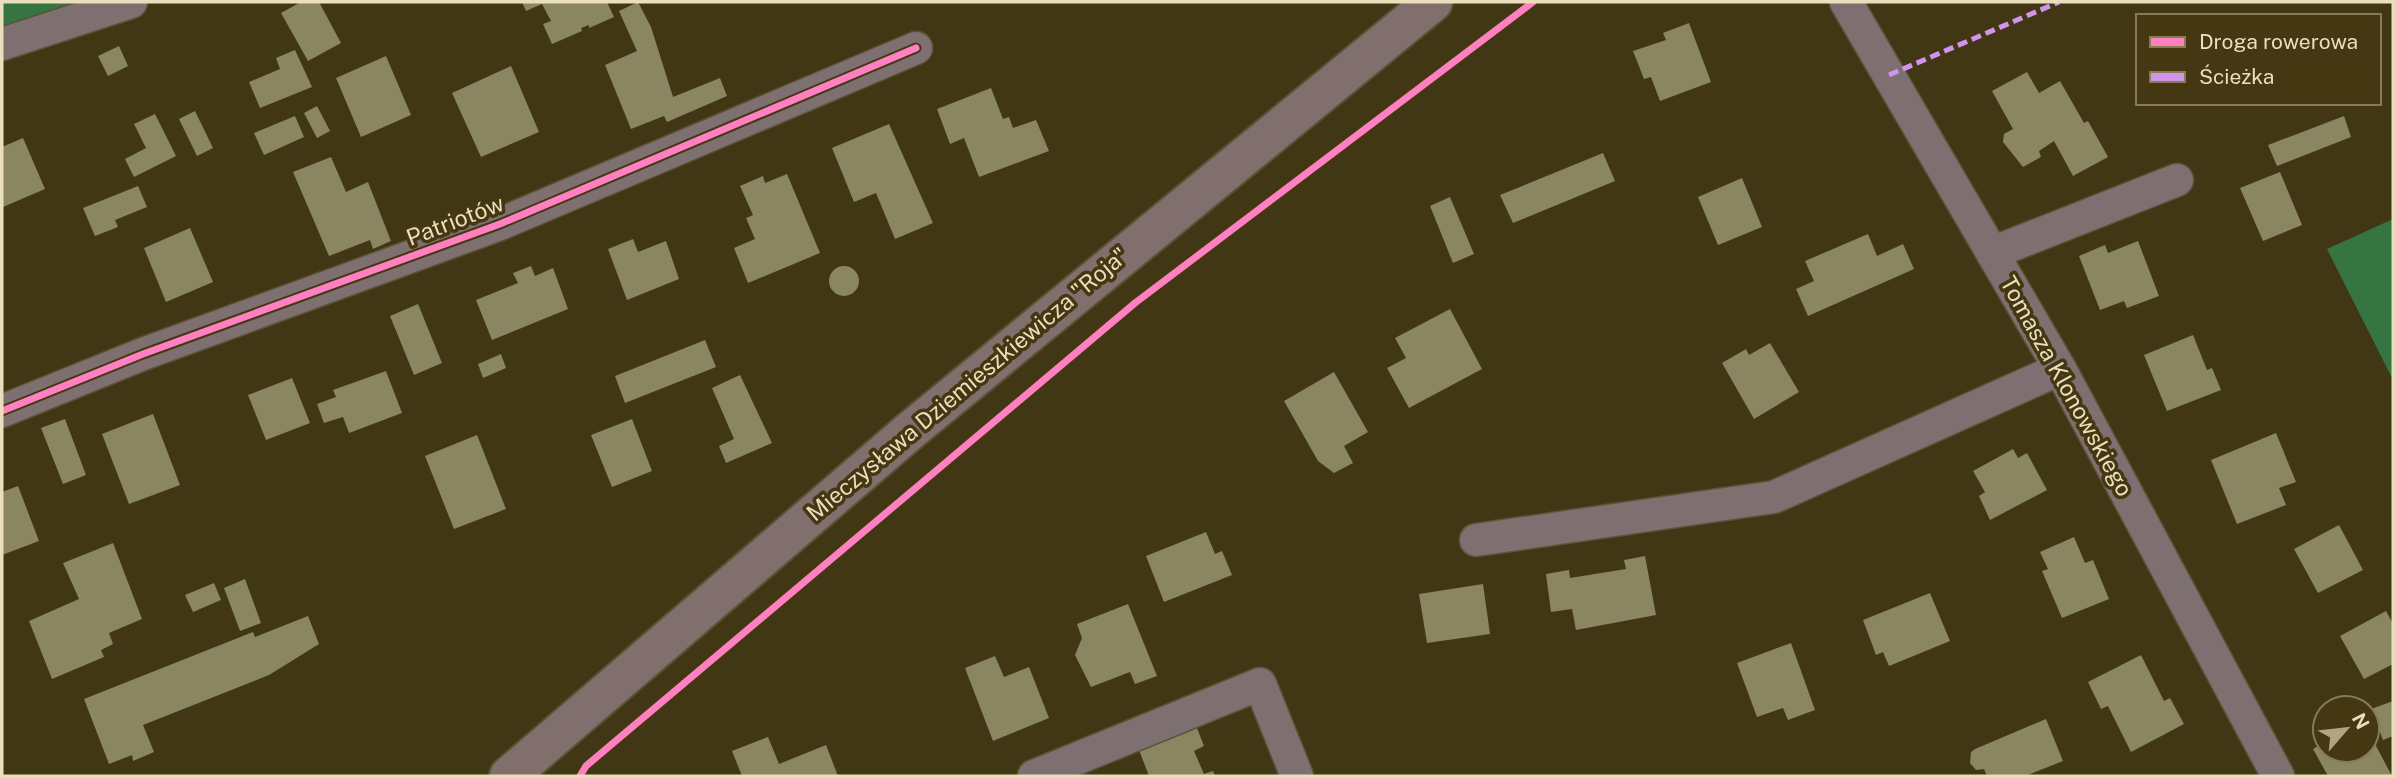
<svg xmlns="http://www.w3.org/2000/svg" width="2395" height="778" viewBox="0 0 2395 778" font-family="'Public Sans',sans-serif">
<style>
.green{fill:#367442}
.building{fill:#8a8661}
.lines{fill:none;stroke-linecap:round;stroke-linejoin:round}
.minor-casing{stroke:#5c5336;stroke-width:35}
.secondary-casing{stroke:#5c5336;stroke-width:42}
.minor{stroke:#7e6f71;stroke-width:32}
.secondary{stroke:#816f6e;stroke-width:38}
.quiet{stroke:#d193ec;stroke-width:5;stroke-dasharray:10 5;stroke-linecap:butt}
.cycleway-casing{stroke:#443711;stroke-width:11}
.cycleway{stroke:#ff80c0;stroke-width:7}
.labels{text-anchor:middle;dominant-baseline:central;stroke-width:7;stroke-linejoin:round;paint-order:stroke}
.street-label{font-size:23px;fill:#ebdebc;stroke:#443711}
</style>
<rect width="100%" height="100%" fill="#413715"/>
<path class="green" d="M2,2H131L2,44Z
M2393,219V380L2327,249Z"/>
<path class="building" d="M301,2H319L341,43L308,61L281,13Z
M522,2H607L614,17L589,28V25L581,28L582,31L552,44L543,24L551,21L542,4L526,11Z
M638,2L651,27L673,97L720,78L727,96L667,122L664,116L631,129L605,65L637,51L619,11Z
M1689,23L1711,82L1660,101L1651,77L1644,79L1633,51L1666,40L1663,33Z
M119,46L128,66L108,76L98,56Z
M295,50L312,87L260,108L249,82L280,69L276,58Z
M386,56L411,115L361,137L336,78Z
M511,66L539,132L481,157L452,93Z
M2027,72L2039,93L2060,81L2084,123L2088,121L2108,157L2073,176L2054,141L2039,151L2041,157L2023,167L2003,142L2004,134L2013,129L1992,91Z
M991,88L1003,119L1009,117L1013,128L1036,120L1049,151L979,177L964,138L950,144L937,109Z
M317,106L330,131L317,138L304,113Z
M195,111L213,148L197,156L179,119Z
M155,114L176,156L134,177L125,159L146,148L134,124Z
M295,116L304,137L264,155L254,133Z
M2344,116L2351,137L2277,166L2268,145Z
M889,124L933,223L895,239L876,193L854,202L832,148Z
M23,138L45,189L3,207L2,147Z
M1603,153L1615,181L1513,223L1500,195Z
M331,157L346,192L368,182L391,241L373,249L370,240L329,256L293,172Z
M2280,172L2302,225L2263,241L2240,188Z
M787,174L820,253L748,283L734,248L755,239L746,218L753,215L740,186L763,176L765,183Z
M1742,178L1762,227L1718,245L1698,197Z
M138,186L147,207L115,220L118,227L95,236L83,208Z
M1450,197L1474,254L1453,263L1430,206Z
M190,228L213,282L166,302L144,248Z
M1868,234L1877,256L1903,244L1914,269L1808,316L1796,289L1814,281L1805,261Z
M633,239L638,252L666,241L679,279L627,300L608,249Z
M2138,241L2159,296L2127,308L2124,301L2100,310L2079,256L2105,245L2108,253Z
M829 281a15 15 0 1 1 30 0a15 15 0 1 1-30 0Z
M531,266L535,276L553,268L568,309L492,340L476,300L518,283L513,273Z
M418,304L442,363L414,375L390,316Z
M1450,309L1482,369L1409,408L1387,368L1406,358L1395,338Z
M2193,335L2207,370L2212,368L2221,390L2167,411L2144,355Z
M705,340L716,367L625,403L615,376Z
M1770,343L1799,392L1754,419L1722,363L1746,349L1749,355Z
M501,354L506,368L483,378L478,364Z
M386,371L402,413L349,433L343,417L324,423L317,404L336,397L333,390Z
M1334,372L1368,432L1344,446L1353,463L1334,473L1318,461L1284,401Z
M740,375L772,443L726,463L719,446L734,439L712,388Z
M292,378L310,423L266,440L248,395Z
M153,414L180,485L129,504L102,434Z
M65,419L86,475L63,484L41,428Z
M632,419L652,471L612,487L591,435Z
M2276,433L2296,482L2279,488L2286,505L2237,524L2211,460Z
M477,435L506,509L454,529L425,456Z
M2013,449L2018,458L2027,453L2047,490L1990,520L1979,496L1985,492L1973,471Z
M18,486L39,541L2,555V492Z
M2339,525L2363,570L2318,593L2294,549Z
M1206,532L1215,554L1222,551L1232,575L1164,602L1146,556Z
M2074,537L2085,563L2093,560L2109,599L2062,618L2042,571L2048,569L2040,552Z
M113,543L142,619L109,633L113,644L101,650L104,657L52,679L29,621L79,599L63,563Z
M1645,556L1656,615L1576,630L1572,609L1551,612L1546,574L1569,570L1570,578L1626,569L1624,560Z
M245,579L261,623L240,631L224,588Z
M214,583L221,600L193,612L185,595Z
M1483,584L1490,634L1427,643L1419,594Z
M1930,593L1950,641L1889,666L1883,652L1876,655L1863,620Z
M1128,604L1157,676L1135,684L1130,672L1091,687L1075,655L1082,638L1077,624Z
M2386,611L2393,624V664L2364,679L2340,636Z
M308,616L319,644L269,675L143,725L154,752L133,761L132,755L109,764L84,699L253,632L255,637Z
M1791,643L1815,710L1788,720L1783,708L1757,717L1737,663Z
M2141,655L2164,701L2170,698L2184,724L2131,752L2108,706L2101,709L2088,682Z
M995,656L1004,677L1029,667L1049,718L993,741L965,668Z
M2393,701V736L2383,740L2371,709Z
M2046,719L2063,761L2025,776H1987L1984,769L1976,770L1970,763L1971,752L1975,749Z
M1197,728L1204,746L1194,751L1204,774L1213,771L1215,776H1149L1139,750Z
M2367,729L2392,776H2328L2313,749L2325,742V750H2367Z
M768,737L779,764L826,745L838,776H742L732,751Z"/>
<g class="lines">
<g class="minor-casing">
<path id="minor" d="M1846,2L2060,369L2278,776
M2,44L131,2
M1992,253L2177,180
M2,411L143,354L500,224L916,48
M1476,540L1774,497L2060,369
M1034,776L1260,684L1297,776"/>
</g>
<g class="secondary-casing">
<path id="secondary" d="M509,776L911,430L1433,2"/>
</g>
<use href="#minor" class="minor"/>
<use href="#secondary" class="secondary"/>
<path class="quiet" d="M1889,75L2059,2"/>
<g class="cycleway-casing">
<path id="cycleway" d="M2,411L143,354L500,224L916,48
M580,776L586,766L1135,303L1533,2"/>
</g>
<use href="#cycleway" class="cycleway"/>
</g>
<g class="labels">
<g class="street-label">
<text transform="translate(455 220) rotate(-21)">Patriotów</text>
<text transform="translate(967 384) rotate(-40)">Mieczysława Dziemieszkiewicza "Roja"</text>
<text transform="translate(2067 386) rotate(61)">Tomasza Klonowskiego</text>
</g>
</g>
<rect width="2395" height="778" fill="none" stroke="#ebdebc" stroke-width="7"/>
<rect x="2136" y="14" width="245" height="91" fill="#443711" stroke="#877a55" stroke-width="2"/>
<rect x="2150" y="37" width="35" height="10" fill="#ff80c0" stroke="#877a55" stroke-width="2"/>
<text x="2199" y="49" font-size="21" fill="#ebdebc">Droga rowerowa</text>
<rect x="2150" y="72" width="35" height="10" fill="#d193ec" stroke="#877a55" stroke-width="2"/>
<text x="2199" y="84" font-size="21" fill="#ebdebc">Ścieżka</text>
<g transform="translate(2346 729) rotate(62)"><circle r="33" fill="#443711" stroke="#877a55" stroke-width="2"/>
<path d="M0-5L12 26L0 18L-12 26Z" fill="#b0a482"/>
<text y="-10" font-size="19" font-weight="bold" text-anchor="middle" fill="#ebdebc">N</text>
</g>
</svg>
